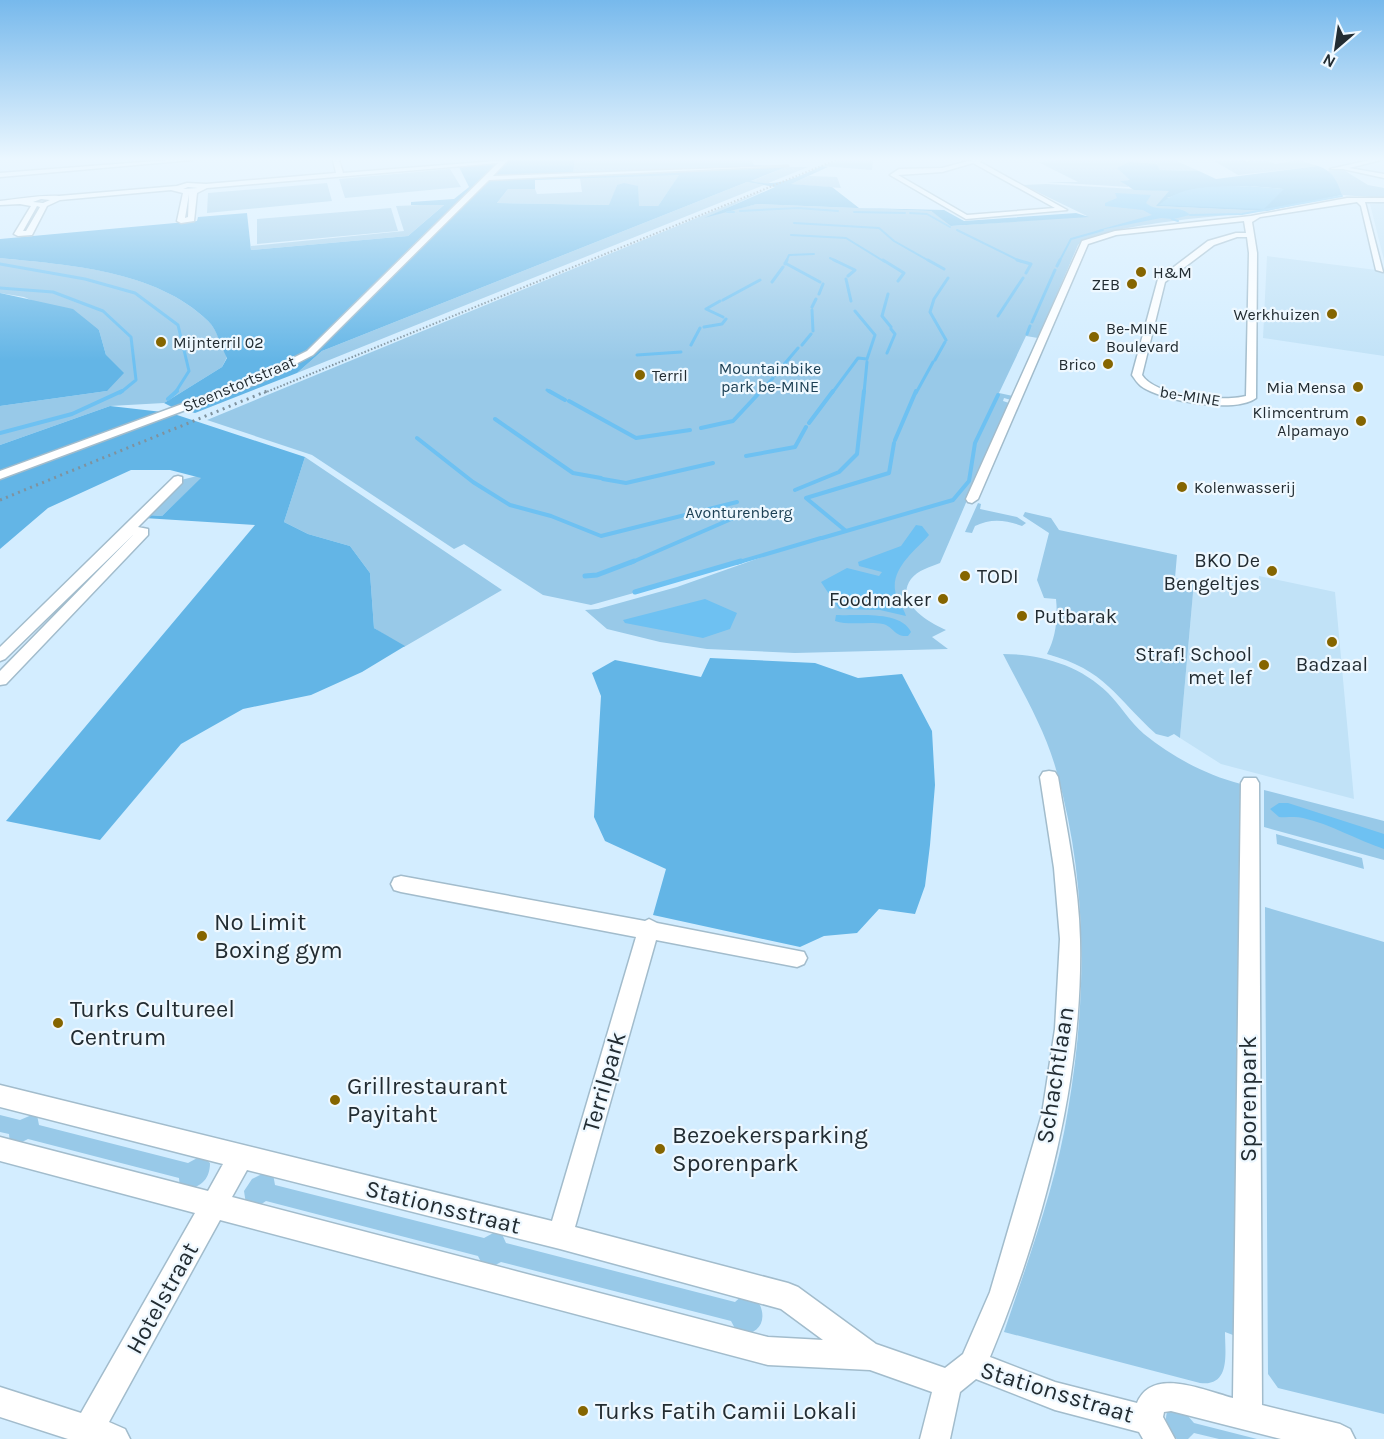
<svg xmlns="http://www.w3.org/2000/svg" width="1384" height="1439" viewBox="0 0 1384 1439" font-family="Karla,sans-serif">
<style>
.built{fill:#c1e2f7}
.green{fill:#98c9e8}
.forest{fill:#63b5e6;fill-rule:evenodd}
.water{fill:#6ec1f2}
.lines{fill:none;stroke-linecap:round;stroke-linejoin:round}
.stream-far3{stroke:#6ec1f2;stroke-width:2}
.stream-far2{stroke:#6ec1f2;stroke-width:3}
.stream-far1{stroke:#6ec1f2;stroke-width:4}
.stream{stroke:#6ec1f2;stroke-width:5}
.street-casing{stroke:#a2bccc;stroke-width:3}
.street{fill:#fff;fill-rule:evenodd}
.rail-far1{stroke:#7f929e;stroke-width:2;stroke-dasharray:1.5 2;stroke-linecap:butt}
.rail{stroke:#7f929e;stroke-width:3;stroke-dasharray:2 4.5;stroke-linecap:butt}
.poi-dot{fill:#856500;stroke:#eef8ff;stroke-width:2}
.labels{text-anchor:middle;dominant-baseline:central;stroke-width:4.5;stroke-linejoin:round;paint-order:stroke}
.far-poi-label{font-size:16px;fill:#222c32;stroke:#eef8ff;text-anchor:start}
.far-park-label{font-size:16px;fill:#1d4156;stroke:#eef8ff}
.far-street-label{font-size:16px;fill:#222c32;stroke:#eef8ff}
.poi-label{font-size:20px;fill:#222c32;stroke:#eef8ff;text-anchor:end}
.near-poi-label{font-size:24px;fill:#222c32;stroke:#eef8ff;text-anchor:start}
.near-street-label{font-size:24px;fill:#222c32;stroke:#eef8ff}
</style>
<rect width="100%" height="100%" fill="#d3edff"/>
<path class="built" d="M1384,202V260L1370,204Z
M1267,256L1384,271V356L1263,338Z
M1259,576L1335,592L1354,799L1221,764L1180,738L1194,582L1219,588V580L1258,588Z"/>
<path class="green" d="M575,160H751L754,165L573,173Z
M839,160H907H873L872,170L822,166Z
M1068,160H1174L1199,171L1159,170L1157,163L1131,180L1121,181L1129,187L1046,182H1078L1038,162Z
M1299,160L1318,166L1238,175L1214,161H1268L1275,164Z
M786,167H808L766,184L749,182Z
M450,169L461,187L345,198L339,179Z
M1342,169L1368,185L1384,188V198L1342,195L1328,171Z
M680,174L658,206H639L617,185L610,205L497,203L508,189H535L537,194L582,192L580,178Z
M809,176L837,177L841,188L790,184Z
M747,182L764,185L297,373L322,351Z
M327,183L332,201L207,213L208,193Z
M1046,184L1170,191L1157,206L1267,211C1231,215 1096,225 1078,245L1038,338L1026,336L999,393L1013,396L1011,400L1004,398L1003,401L1009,403L940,563C930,567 918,570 911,579C894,602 929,623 946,630L932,637L948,649L795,653L707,649L660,642L607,629L585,610L598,609L677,587L762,557L591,605L543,595L464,544L454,549L312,455L207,420L774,186L712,215L757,204L931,211L953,226L1087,216L1023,185Z
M445,204L408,236L251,250V246L404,231L396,206Z
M391,208L398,231L257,244V219Z
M0,258C69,265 156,270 208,321C217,329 222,346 227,357L222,367L164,403L110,406L0,445V406L107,391L106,355L99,330L24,297L0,293Z
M305,457L502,590L404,647L374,628L370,573L350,546L308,534L284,522Z
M197,476L202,478L162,516L147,515L181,480Z
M978,503L981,504L980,509L1017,517L1026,523L1022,526C1006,520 991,518 975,526L972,533L965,532Z
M1025,512L1051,518L1059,530L1177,555L1175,578L1194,582L1180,738L1174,734L1168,737L1156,734C1115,697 1106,670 1047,654C1056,637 1058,617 1056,599L1044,598L1037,580L1049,533L1023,516Z
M1003,654C1040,654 1080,665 1108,693C1120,705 1130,722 1144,734C1172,757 1206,775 1241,784L1233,1335L1225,1332C1225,1353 1231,1387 1200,1383L1004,1332C1028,1260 1056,1186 1068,1110C1087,999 1088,883 1057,773C1046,731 1023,693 1003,654Z
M1264,790L1384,821V860L1264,827Z
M1276,834L1362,858L1364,869L1277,844Z
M1265,907L1384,942V1414L1278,1388L1268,1374Z
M34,1114L37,1115L39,1125L188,1163L201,1156L210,1163C210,1182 197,1190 180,1189L179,1178L28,1139L14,1146L10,1145L9,1134L0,1132V1115L20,1120Z
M262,1174H273L275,1185L484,1238L497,1231L501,1232L506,1243L735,1302L744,1294L760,1305C768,1324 755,1336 738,1334L731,1321L501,1262L488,1269L484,1268L478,1256L266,1201L254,1209L246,1204L244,1191L252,1179Z
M1181,1408L1194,1423L1257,1439H1219L1194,1433L1188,1439H1177C1168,1431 1163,1421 1168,1410Z"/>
<path class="forest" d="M509,160H575L573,173L754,165L786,167L751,181C777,188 798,177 822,166L828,167L791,184L832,187L859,208L944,210L964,221L1076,213L1089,217L951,226L931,211L757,204L704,218L775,187L747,182L322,351L297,373L195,413L184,410L285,370L275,368L172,407L164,403L222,367L227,358C221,347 217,329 208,321C156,270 68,265 0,258V239L197,221L198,217L247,213L251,250L408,236L444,205H411V202L454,199L469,187L459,167L507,163ZM679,175L658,206H639L638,186L624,183L617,185L609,205L497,203L508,189H535V180Z
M1129,162L1157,164L1160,170L1199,171L1216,179L1318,166C1333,171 1337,181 1342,195L1267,211L1156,206L1169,191L1134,190L1120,181L1130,180L1117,168ZM1250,186L1283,189L1167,198L1196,189Z
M0,293L73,309L99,330L106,355L124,373L107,391L0,406Z
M110,406L171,413L305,457L284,522L308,534L350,546L370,573L374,628L405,646L362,672L311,695L243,709L181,744L100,840L6,821L255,525L144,518L147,515L162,516L201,478L170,470H131L48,508L0,549V445Z
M710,658L815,663L858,678L902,674L932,731L935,785L930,845L925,886L915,914L879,909L857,933L824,936L800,947L653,915L666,869L605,841L594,817L601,696L592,673L615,660L701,677Z"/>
<path class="water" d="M1250,186L1284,189L1264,209L1159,205C1183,183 1219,187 1250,186Z
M1115,193L1151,195L1146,203C1158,214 1180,203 1190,215L1173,219L1161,218L1095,231L1152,215L1143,210L1105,206V203L1117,198Z
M916,525L922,526L929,535C916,550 892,567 895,590C896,600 904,608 906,616L880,610L839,609L821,582L847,568L879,576L882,572L859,566L858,562L901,546Z
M705,599L737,613L730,629L703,638L625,623L623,620Z
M836,615C856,616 901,610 911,632L908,636C894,637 894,627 883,624C868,621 851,626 835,621Z
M1279,803H1288L1384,834V849C1357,840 1330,824 1303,818C1295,816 1287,818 1279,817L1270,809Z"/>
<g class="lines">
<path class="stream-far3" d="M740,211L798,208L838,211
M727,212H734
M854,212L905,213
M910,213L927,214L950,227
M1190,215L1242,214L1342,196
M1172,219L1178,221
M794,223L879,228L894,241L931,262
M957,230L1022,262
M791,235L846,238L885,262
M830,258L838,262
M786,262L789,255L814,254
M1059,262L1071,239L1103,230"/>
<path class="stream-far2" d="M834,260L855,270L848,276
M883,260L904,273L898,281
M928,260L944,269
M1017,260L1031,264L1026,273
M785,263L820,282
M0,264L85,279L135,293L178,325L189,371L175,393
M785,264L787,260
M1057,266L1060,260
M846,279L851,301
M772,282L783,267
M0,288L53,292L103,311L131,337L136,380L120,393
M819,294L823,284
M888,294L882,316L891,327
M723,300L760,280
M720,301L706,309L723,317
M812,307L816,299
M812,310L813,331
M855,311L875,335L867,359
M998,316L1023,278
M1032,322L1055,270
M704,327L722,324L726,319
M1027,334L1030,326
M946,340L930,312L934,299L948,278
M691,345L700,328
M802,345L811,334
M887,353L895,334L891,329
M637,355L681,352
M935,360L945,342
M775,375L798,348
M547,390L552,393
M759,393L773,378
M832,393L858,358L867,359
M864,393L867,362
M916,393L933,362"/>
<path class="stream-far1" d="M549,391L565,400
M168,399L177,391
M569,401L636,438L690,430
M495,419L573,473L601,478
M809,423L833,391
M701,428L733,421L761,391
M0,433L72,414L122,391
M417,438L473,482L510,505L551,516L601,536L737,502
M895,440L916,391
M746,456L795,447L806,427
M603,479L626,483L713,463
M795,490L839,472L857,454L864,391
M846,531L806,498L889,473L894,443
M822,538L953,500L969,481L975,443L998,395
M630,563L752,510
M736,563L821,538"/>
<path class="stream" d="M585,576L597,575L634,561
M635,592L741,561"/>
<g class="street-casing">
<path id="street" d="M169,160H192L0,177V173Z
M333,160H339L343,173L508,160L493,176L788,166L489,180L313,355L261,382L0,479V471L253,378L307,351L498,163L207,188L197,193L194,221L181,223L177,221L183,193L171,190L60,200L47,206L32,235L18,236L14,234L31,206L20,204L0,205V201C20,199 39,195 59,196L177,186L187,183L206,184L336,173ZM188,187L198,188L183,189ZM189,194L188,217L185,218ZM41,199L50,200L43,203L33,202ZM37,206L40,207L26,231H23Z
M972,160H981L980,162L1067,210L966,219L890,175L899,169L942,168ZM973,163L1055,208L967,215L898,175L942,172Z
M1243,160H1250L1247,162Z
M1370,160H1381L1349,168L1384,174V178L1343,169H1330Z
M1347,198H1384V202H1365L1383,272L1376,270L1361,206L1357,202L1260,217L1252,222L1257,253L1256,398C1236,414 1161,401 1141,386C1137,383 1135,379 1132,375L1158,279L1208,241L1236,233H1246L1244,221L1116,235L1088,244L978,499L972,503L968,502L966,499L1082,241L1115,231L1251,216ZM1237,237H1247L1249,253L1246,396C1222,402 1156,397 1142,375L1165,282L1214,245Z
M178,476L182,477V483L138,527L148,529V535L6,684L0,685V671L134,534L5,659L0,661V647L174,477Z
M1049,771L1055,772L1058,777C1067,831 1079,885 1080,940C1083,1080 1044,1227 990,1357L1055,1382L1137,1403C1152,1366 1205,1391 1233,1398L1241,783L1244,778H1256L1259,783L1262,1405L1340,1424L1350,1429L1355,1439H1281L1171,1411L1164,1412L1163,1417L1175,1439H1143L1139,1432L1055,1410L976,1379L960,1392L950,1439H920L932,1392L870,1370L768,1365L220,1220L109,1422L125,1429L130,1439H68L0,1417V1387L81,1413L195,1213L0,1161V1137L208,1191L223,1164L0,1107V1085L552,1221L636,937L401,892L394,890L391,884L394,878L401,876L645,921L649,919L657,923L804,952L807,958L804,964L797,967L656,940L575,1227L788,1283L798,1287L876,1344L945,1368L963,1354L990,1292L1042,1114L1055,1029L1060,939L1054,868L1040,777L1043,772ZM247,1170L560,1249L781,1309L823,1340L768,1337L232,1197Z"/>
</g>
<use href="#street" class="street"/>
<path class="rail-far1" d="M264,393L836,160"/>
<path class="rail" d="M0,500L267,391"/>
</g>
<linearGradient id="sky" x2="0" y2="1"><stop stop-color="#77b9ec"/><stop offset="0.44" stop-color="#ebf7ff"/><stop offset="1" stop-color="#ebf7ff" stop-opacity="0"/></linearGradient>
<rect width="1384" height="361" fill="url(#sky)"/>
<g class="poi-dot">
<circle cx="1141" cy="272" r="6"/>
<circle cx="1132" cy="284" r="6"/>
<circle cx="1332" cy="314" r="6"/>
<circle cx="1094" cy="337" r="6"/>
<circle cx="161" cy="342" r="6"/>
<circle cx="1108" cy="364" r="6"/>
<circle cx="640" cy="375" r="6"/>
<circle cx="1358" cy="387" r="6"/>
<circle cx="1361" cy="421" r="6"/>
<circle cx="1182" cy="487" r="6"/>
<circle cx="1272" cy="571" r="6"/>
<circle cx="965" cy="576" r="6"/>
<circle cx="943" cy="599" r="6"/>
<circle cx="1022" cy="616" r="6"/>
<circle cx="1332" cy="642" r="6"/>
<circle cx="1264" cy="665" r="6"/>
<circle cx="202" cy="936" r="6"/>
<circle cx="58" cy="1023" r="6"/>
<circle cx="335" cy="1100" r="6"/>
<circle cx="660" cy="1149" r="6"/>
<circle cx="583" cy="1411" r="6"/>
</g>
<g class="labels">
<g class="far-poi-label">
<text x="1153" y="272">H&amp;M</text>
<text x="1120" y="284" text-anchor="end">ZEB</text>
<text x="1320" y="314" text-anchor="end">Werkhuizen</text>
<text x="1106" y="328">Be-MINE<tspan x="1106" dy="18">Boulevard</tspan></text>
<text x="173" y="342">Mijnterril 02</text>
<text x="1096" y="364" text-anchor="end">Brico</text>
<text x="652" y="375">Terril</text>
<text x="1346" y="387" text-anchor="end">Mia Mensa</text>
<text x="1349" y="412" text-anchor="end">Klimcentrum<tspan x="1349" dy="18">Alpamayo</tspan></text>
<text x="1194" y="487">Kolenwasserij</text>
</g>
<g class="far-park-label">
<text x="770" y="368">Mountainbike<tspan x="770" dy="18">park be-MINE</tspan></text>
<text x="739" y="512">Avonturenberg</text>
</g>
<g class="far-street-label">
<text transform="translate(239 384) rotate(-23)">Steenstortstraat</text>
<text transform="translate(1190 396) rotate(9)">be-MINE</text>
</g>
<g class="poi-label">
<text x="1260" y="560">BKO De<tspan x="1260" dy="23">Bengeltjes</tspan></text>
<text x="977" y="576" text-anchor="start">TODI</text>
<text x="931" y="599">Foodmaker</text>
<text x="1034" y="616" text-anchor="start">Putbarak</text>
<text x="1252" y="654">Straf! School<tspan x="1252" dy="23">met lef</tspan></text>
<text x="1332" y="664" text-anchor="middle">Badzaal</text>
</g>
<g class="near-poi-label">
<text x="214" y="922">No Limit<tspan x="214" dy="28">Boxing gym</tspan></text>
<text x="70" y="1009">Turks Cultureel<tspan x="70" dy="28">Centrum</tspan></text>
<text x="347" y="1086">Grillrestaurant<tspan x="347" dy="28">Payitaht</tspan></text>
<text x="672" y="1135">Bezoekersparking<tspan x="672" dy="28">Sporenpark</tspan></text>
<text x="595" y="1411">Turks Fatih Camii Lokali</text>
</g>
<g class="near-street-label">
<text transform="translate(1055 1075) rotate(-81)">Schachtlaan</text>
<text transform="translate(604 1082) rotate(-74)">Terrilpark</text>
<text transform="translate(1248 1099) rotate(-90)">Sporenpark</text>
<text transform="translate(443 1207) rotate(14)">Stationsstraat</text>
<text transform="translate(162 1298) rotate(-61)">Hotelstraat</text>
<text transform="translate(1057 1392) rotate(17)">Stationsstraat</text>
</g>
</g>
<g transform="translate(1336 48) rotate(209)" stroke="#eef8ff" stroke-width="4.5" paint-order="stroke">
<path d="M0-4.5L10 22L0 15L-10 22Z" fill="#222c32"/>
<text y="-9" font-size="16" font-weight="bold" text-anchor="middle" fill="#222c32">N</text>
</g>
</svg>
